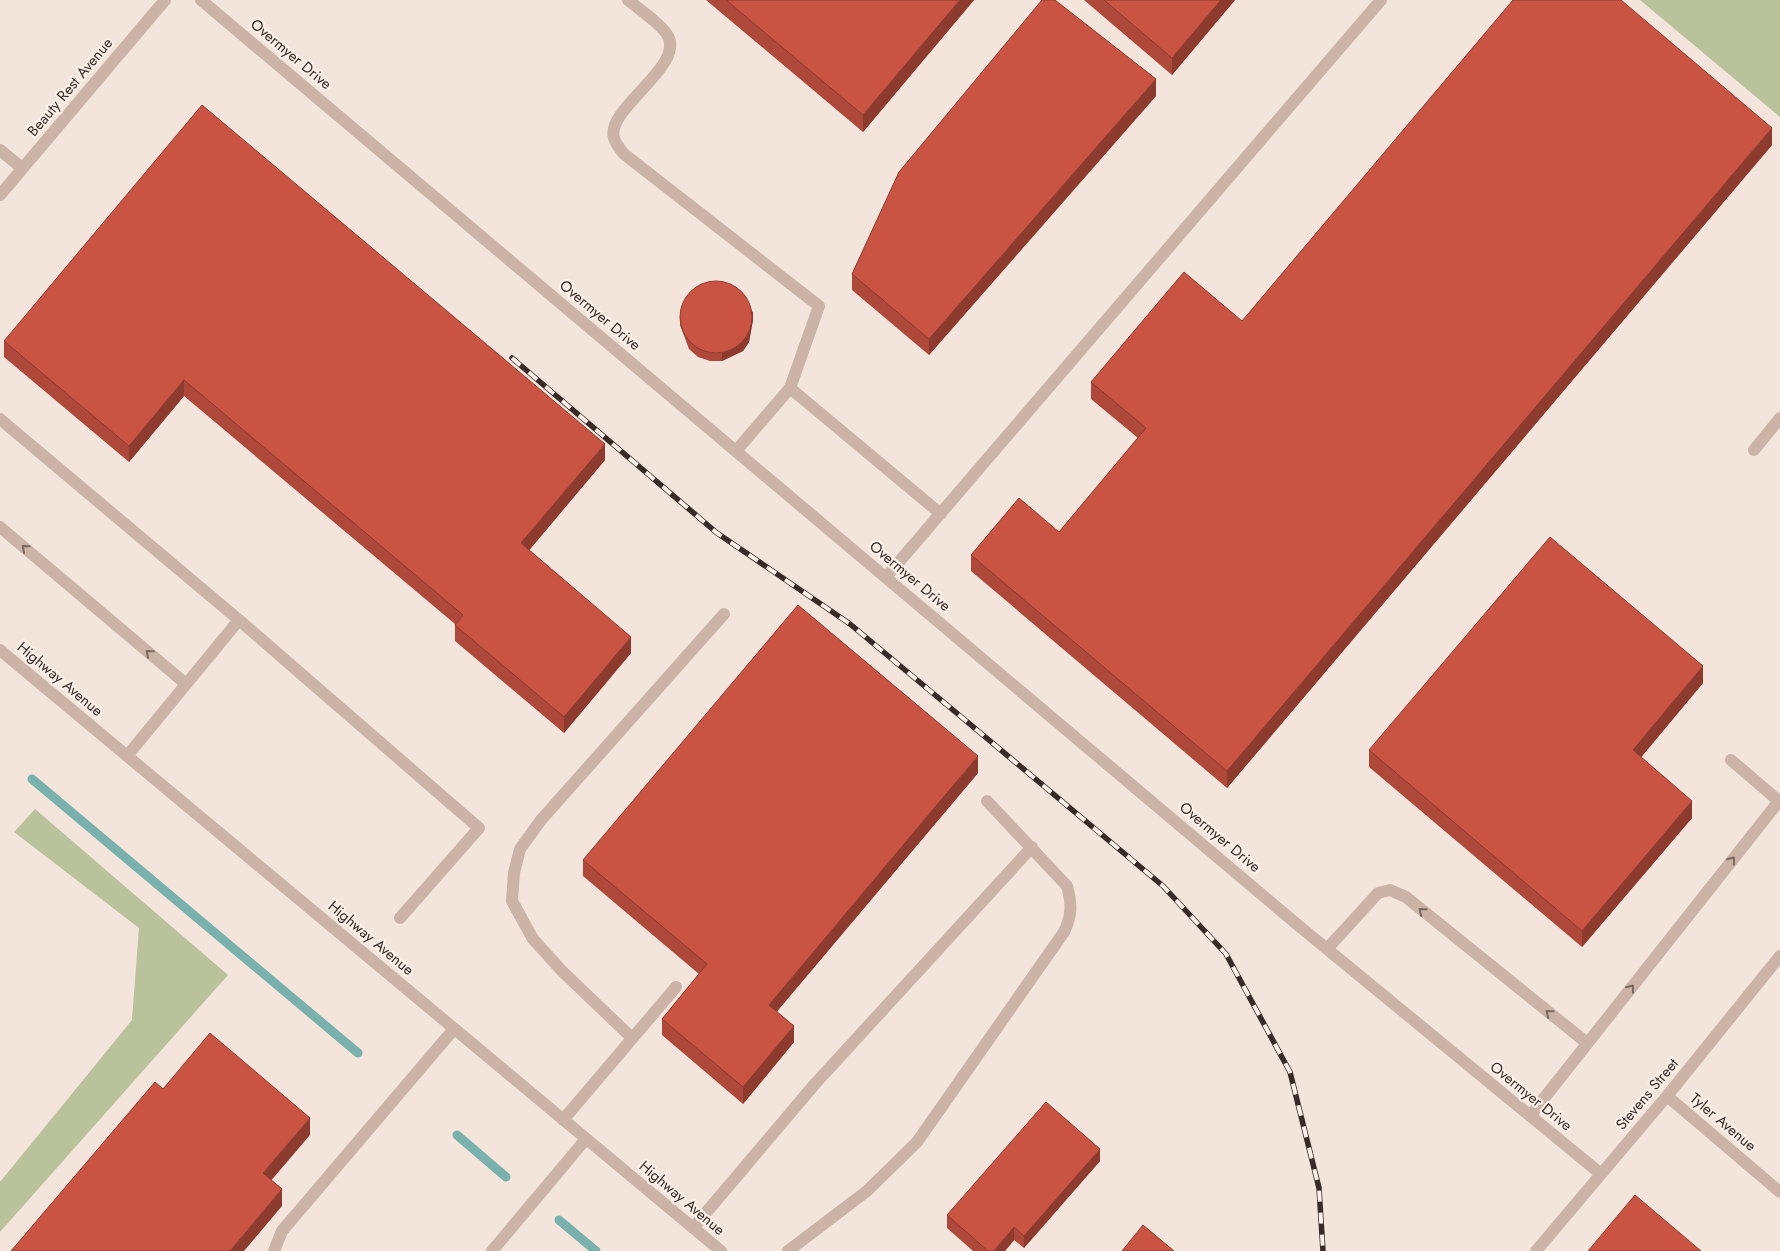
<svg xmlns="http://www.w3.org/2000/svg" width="1780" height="1251" viewBox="0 0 1780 1251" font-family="Jost,sans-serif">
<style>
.green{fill:#bac29b}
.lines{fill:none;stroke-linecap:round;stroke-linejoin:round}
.stream{stroke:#7ab1ad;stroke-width:9}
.minor{stroke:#cbb4a7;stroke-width:12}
.rail-casing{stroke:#382b28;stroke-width:5.5}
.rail{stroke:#faf0e8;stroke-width:4;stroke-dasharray:11;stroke-linecap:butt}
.wall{fill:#ad483a}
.shaded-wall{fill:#8d3b2f}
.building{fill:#c95443;stroke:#8d3b2f}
.oneway{stroke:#7a6961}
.labels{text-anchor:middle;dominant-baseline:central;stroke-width:4.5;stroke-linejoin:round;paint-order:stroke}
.street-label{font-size:15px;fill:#382b28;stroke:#faf0e8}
</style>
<rect width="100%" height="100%" fill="#f3e5dc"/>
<path class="green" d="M1640,0H1780V117Z
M35,809L228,975L0,1232V1182L132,1020L139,928L14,832Z"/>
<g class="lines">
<path class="stream" d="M32,779L358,1053
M457,1135L506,1177
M559,1220L596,1251"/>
<path class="minor" d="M201,0L1299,926L1601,1174
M628,0C640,10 657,21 666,33C690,64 605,108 614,138C615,143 621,150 624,154L819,306L790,388L736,451
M0,150L22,168
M0,195L165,0
M790,388L941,514
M0,419L239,620
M1754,450L1780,418
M0,527L186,684
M886,577L1381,0
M0,650L721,1251
M127,756L239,620L479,828L400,918
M1731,760L1780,802
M1327,949L1378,893L1390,890L1406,897L1587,1043
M632,1038L562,971L533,939L512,901L514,873L520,849L541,820L724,614
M1667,1096L1780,1192
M1530,1116L1779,801
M563,1120L676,987
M693,1228L814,1085L1032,847
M274,1251L282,1231L454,1029
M492,1251L586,1139
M788,1251L867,1191L917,1142L1064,932C1072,916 1072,904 1067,886L987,801
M1536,1251L1667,1096L1780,956"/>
<g class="rail-casing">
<path id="rail" d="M512,358L717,533L850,624L965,720L1163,886L1226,954L1290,1072L1319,1188L1323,1251"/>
</g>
<use href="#rail" class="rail"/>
</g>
<path class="wall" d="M706,0H974L863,132Z
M1084,0H1235L1172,75Z
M1156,96L929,355L852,290V274Z
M1772,145L1227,788L971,571V555L1059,532L1138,438L1091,399V382L1242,321Z
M680,316L753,320L749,342L743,351L722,361H710L698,357L689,349L680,325Z
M4,341L605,460L529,550L631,653L564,733L455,641V624L184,396L129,462L4,357Z
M1703,683L1641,757L1692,818L1582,947L1369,767V750Z
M978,773L777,1011L794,1042L743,1104L662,1035V1019L699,974L583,876V860Z
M1100,1161L1024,1248L1014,1240L1005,1251H973L947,1228V1215Z"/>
<path class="shaded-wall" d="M960,0H974L863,132V115Z
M1221,0H1235L1172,75V58Z
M1156,79V96L929,355V339Z
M1772,128V145L1227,788V771Z
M753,311V320L749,342L743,351L722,361V353Z
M184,380V396L129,462V446Z
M605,444V460L521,560V543Z
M631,637V653L564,733V717Z
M1703,666V683L1633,767V750Z
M978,756V773L769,1021V1005Z
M1692,801V818L1582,947V931Z
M794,1026V1042L743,1104V1087Z
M310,1118V1135L263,1190V1173Z
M1100,1149V1161L1024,1248V1236Z
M282,1189V1206L244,1251H230Z
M1014,1227V1240L1005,1251H994Z"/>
<path class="building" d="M726,0H960L863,115Z
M1042,0H1055L1156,79L929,339L852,274L899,172Z
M1104,0H1221L1172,58Z
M1513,0H1621L1772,128L1227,771L971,555L1019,498L1059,532L1146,428L1091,382L1184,272L1242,321Z
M202,105L605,444L521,543L631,637L564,717L455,625L463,615L184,380L129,446L4,341Z
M680 317a36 36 0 1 1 72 0a36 36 0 1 1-72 0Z
M1550,537L1703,666L1633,750L1692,801L1582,931L1369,750Z
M798,605L978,756L769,1005L794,1026L743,1087L662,1019L707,964L583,860Z
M210,1033L310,1118L263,1173L282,1189L230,1251H11L155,1082L163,1089Z
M1046,1102L1100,1149L1024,1236L1014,1227L994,1251H988L947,1215Z
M1635,1195L1701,1251H1588Z
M1143,1225L1174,1251H1122Z"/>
<defs><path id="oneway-chevron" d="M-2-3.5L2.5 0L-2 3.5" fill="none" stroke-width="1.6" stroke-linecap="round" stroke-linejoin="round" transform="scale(1.25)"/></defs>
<g class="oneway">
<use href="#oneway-chevron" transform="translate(25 548) rotate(-140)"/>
<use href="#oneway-chevron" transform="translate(149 653) rotate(-140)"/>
<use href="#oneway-chevron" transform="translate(1732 860) rotate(-52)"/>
<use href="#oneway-chevron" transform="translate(1422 911) rotate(-141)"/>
<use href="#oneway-chevron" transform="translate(1631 988) rotate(-52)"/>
<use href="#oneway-chevron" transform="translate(1549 1013) rotate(-141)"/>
</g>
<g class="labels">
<g class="street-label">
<text transform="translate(291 54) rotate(40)">Overmyer Drive</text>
<text transform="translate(70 87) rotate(-50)">Beauty Rest Avenue</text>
<text transform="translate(600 315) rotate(40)">Overmyer Drive</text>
<text transform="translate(910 576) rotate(40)">Overmyer Drive</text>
<text transform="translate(60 679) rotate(40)">Highway Avenue</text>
<text transform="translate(1220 837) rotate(40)">Overmyer Drive</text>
<text transform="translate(371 938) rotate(40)">Highway Avenue</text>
<text transform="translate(1647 1094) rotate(-50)">Stevens Street</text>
<text transform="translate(1531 1096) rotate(39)">Overmyer Drive</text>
<text transform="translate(1723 1122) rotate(40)">Tyler Avenue</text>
<text transform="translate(682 1198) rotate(40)">Highway Avenue</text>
</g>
</g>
</svg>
